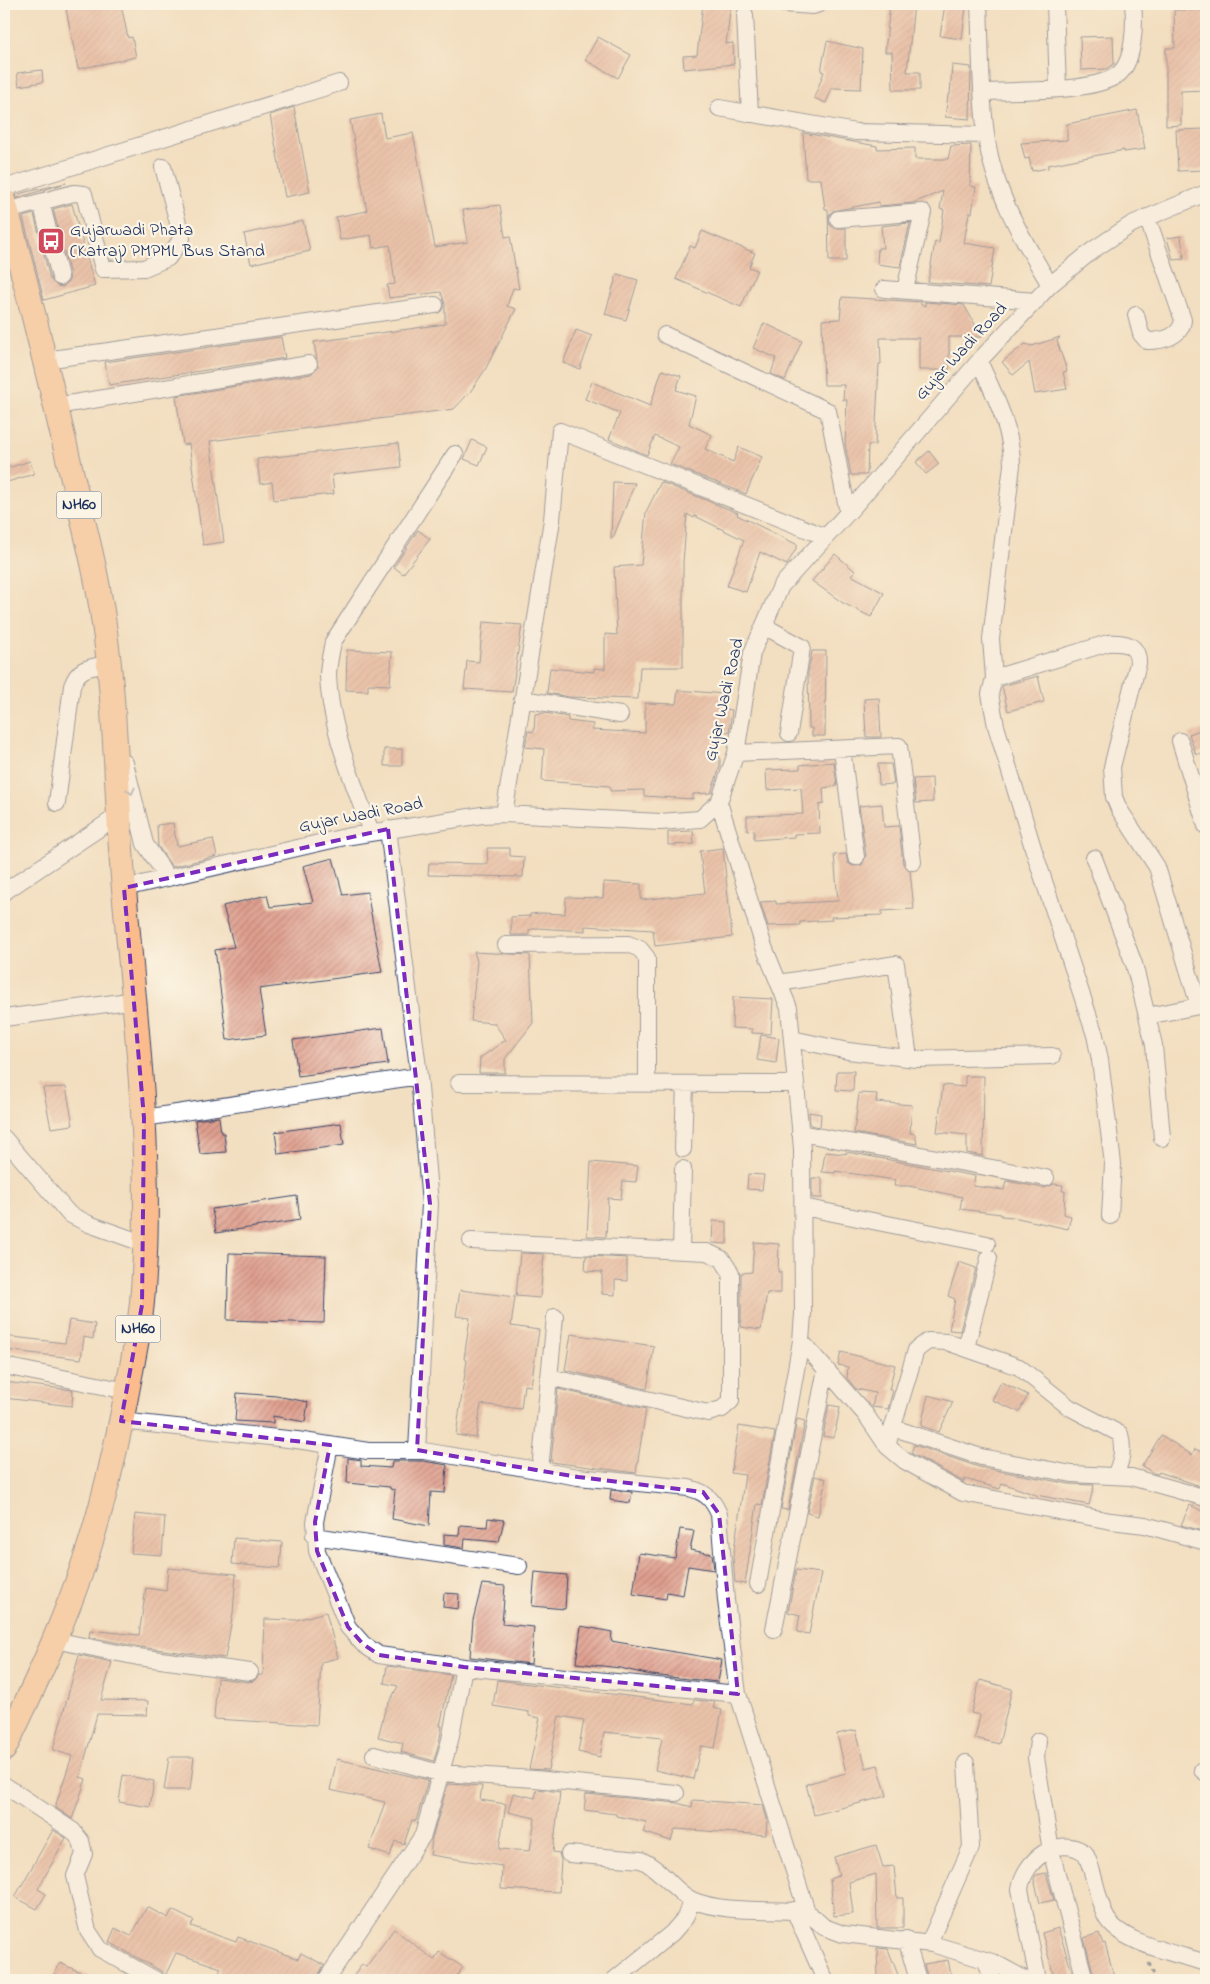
<svg xmlns="http://www.w3.org/2000/svg" width="1210" height="1984" viewBox="0 0 1210 1984" font-family="'Indie Flower',sans-serif">
<style>
.building{fill:url(#building-hatch)}
.lines{fill:none;stroke-linecap:round;stroke-linejoin:round}
.minor-casing{stroke:#3b496d;stroke-width:18}
.highway-casing{stroke:#3b496d;stroke-width:26}
.path{stroke:#3b496d;stroke-width:3;stroke-dasharray:4 4;stroke-linecap:butt}
.minor{stroke:#fff;stroke-width:16}
.highway{stroke:#fbbb8c;stroke-width:24}
.oneway{stroke:#8d97ae}
.marked{fill:none;stroke:#7b2cbf;stroke-width:4;stroke-dasharray:10 6;stroke-linejoin:round}
.labels{text-anchor:middle;dominant-baseline:central;stroke-width:4.5;stroke-linejoin:round;paint-order:stroke}
.shield{fill:#fcf5e5;stroke:#5e6a86;stroke-width:1}
.shield-label{font-size:16px;font-weight:bold;fill:#1b2f5e}
.poi-label{font-size:18px;fill:#1b2f5e;stroke:#fcf5e5;text-anchor:start}
.street-label{font-size:18px;fill:#1b2f5e;stroke:#fcf5e5}
</style>
<defs>
<pattern id="building-hatch" width="6" height="6" patternUnits="userSpaceOnUse" patternTransform="scale(1.25)"><rect width="6" height="6" fill="#e09f8e"/><path d="M-1 1l2-2M0 6l6-6M5 7l2-2" fill="none" stroke="#b58277"/></pattern>
</defs>
<rect width="100%" height="100%" fill="#fcf5e5"/>
<filter id="ink" filterUnits="userSpaceOnUse"><feTurbulence type="fractalNoise" baseFrequency=".02" numOctaves="2"/><feDisplacementMap in="SourceGraphic" scale="10" xChannelSelector="R" yChannelSelector="G"/><feConvolveMatrix kernelMatrix="1 2 1 2 8 2 1 2 1" color-interpolation-filters="sRGB"/></filter>
<filter id="wash" filterUnits="userSpaceOnUse"><feTurbulence type="fractalNoise" baseFrequency=".0096" numOctaves="4" result="noise"/><feDisplacementMap in="SourceGraphic" scale="20" xChannelSelector="R" yChannelSelector="G"/><feGaussianBlur stdDeviation="1.12" result="paint"/><feColorMatrix in="noise" values="0 0 0 0 0 0 0 0 0 0 0 0 0 0 0 0 0 1.4 0 .05"/><feComposite in="paint" operator="in"/></filter>
<g filter="url(#wash)">
<rect width="100%" height="100%" fill="#f2dec0"/>
<g id="blocks">
<path class="building" d="M65,4H121L128,38L132,37L136,57L78,69Z
M703,4H731L726,44L733,43L734,64L684,69L683,56L697,55Z
M890,4H914L907,72H920V90H893L892,52H885Z
M945,4L966,6L962,39L940,36Z
M1174,10H1206V90L1181,91V125L1166,126V48H1175Z
M1113,36L1114,64L1107,69L1081,70L1080,37Z
M598,37L631,55L618,78L585,60Z
M827,41L863,49L861,89L832,88L826,103L814,98L824,72L821,71Z
M952,65L971,67L970,119L945,117L948,95H950Z
M42,70L43,82L19,86L17,73Z
M294,107L310,192L285,197L270,115Z
M1137,110L1145,149L1124,152V150L1048,165V168L1032,171L1029,158L1025,159L1021,143L1067,140V124Z
M381,114L385,138L413,133L435,247L468,242L463,210L500,205L505,237L510,236L519,289L513,288L507,306L516,309L485,370L470,392L454,409L210,441L224,542L203,545L189,444L183,445L176,396L311,374L318,367L314,342L445,324V304L441,292L389,298L387,285L395,284L390,245L373,248L371,235L340,240L336,217L367,211L350,120Z
M1206,129V170L1178,171L1176,130Z
M803,133L877,146V149L915,148V159H948L951,146L971,145L970,186L976,187L972,213H969L964,243L995,248L989,287L928,282L935,242L939,243L944,210L940,209L943,191L913,203L879,206V202L833,211L829,215L830,225L834,228H846V261H829L828,209H825L821,179H806Z
M66,183L17,198L16,195L26,192Z
M72,204L95,286L44,300L23,217L34,214L50,279L57,286L63,287L69,280L70,275L53,209Z
M303,221L310,251L251,264L244,234Z
M910,223L900,267L877,264L878,248H883L881,226Z
M702,231L755,253L749,267L757,270L741,307L676,279L690,246L695,248Z
M1181,236L1184,259L1173,260L1167,238Z
M617,274L638,280L626,320L605,314Z
M842,297L921,302V305L925,306V302L964,305L982,337H949V370H919V338H880L881,364H879L875,445H868L867,475H851L845,444L847,400H843L844,385H824L822,320L840,319Z
M764,323L802,341L785,380L771,374L776,358L753,348Z
M576,330L592,336L580,369L563,363Z
M281,337L285,358L109,385L105,362Z
M1060,337L1057,341L1067,371L1063,372L1067,389L1035,394L1029,362L1013,375L1002,362L1025,344L1032,346Z
M662,370L681,376L676,390L696,396L689,424L712,435L705,449L733,462L739,447L762,457L746,494L670,464L679,447L655,436L647,455L609,439L620,413L585,399L592,382L650,406Z
M472,440L487,447L479,465L464,459Z
M398,443L401,467L332,475L334,494L274,500L272,482L260,484L257,459Z
M929,451L939,464L926,474L916,462Z
M30,461L34,474L4,483V469Z
M613,482L635,483L613,538H611Z
M661,482L738,513L737,515L798,545L788,563L787,565L760,552L746,592L727,586L744,540L695,516L694,518L687,514L683,562V667H640L638,699L569,697L547,693L550,668L594,672V668L605,669V634L617,635L614,567L641,565L646,512Z
M418,530L430,539L403,574L394,567Z
M835,554L855,571L851,575L884,593L871,617L843,603L812,581Z
M483,622L522,625L512,692L464,689L467,661L479,662Z
M347,650L392,652L390,685L368,684V691L346,690Z
M812,651H826L825,736H812V728H809L808,673Z
M1038,676L1044,702L1008,711L1002,686Z
M678,690L724,694L723,709L732,710L729,732L719,731L717,757H720V767L711,793L693,794V799L644,796V790L610,791V786L542,781L544,749L525,747L528,731L534,732L535,714L545,713L568,717V721L593,724L592,730L645,733V703L676,704Z
M879,698L881,737H866L864,699Z
M1206,728V751L1196,755L1189,734Z
M384,749H402V766H384Z
M834,762L837,786L823,788L824,804L819,805L820,833L794,834V837L754,840V830L747,831V816L803,814L801,788L767,790L766,770L800,769V765Z
M878,764H891L894,784L879,785Z
M932,778L933,802L916,803L913,779Z
M882,804L884,827L899,826L903,864L910,871L914,909L882,911V915L831,917L832,920L800,922V925L768,926L760,902L776,901V904L838,901L834,855L846,854L848,863L853,866L862,865L866,856L859,806Z
M173,823L177,846L213,839L217,856L172,867L158,846L157,825Z
M693,831L694,844L668,845V832Z
M487,848H510V856L524,857L523,877L428,875L429,863L488,864Z
M723,848L732,937L655,946L653,930L585,926V931L537,928L529,930V935H511V917L530,916V914L541,913L565,914L566,897L603,898L604,882L641,884V900L705,893L700,851Z
M333,858L343,895L367,892L382,972L259,989L266,1035L227,1040L215,950L234,947L223,906L267,895L270,907L313,902L303,866Z
M474,952L530,955L533,1023L505,1059V1073H479L480,1058L506,1040L494,1023L471,1021L477,961Z
M733,997L773,999L771,1034L752,1033V1029L732,1028Z
M383,1028L388,1064L298,1076L293,1040Z
M761,1035L779,1038L776,1063L757,1060Z
M837,1071H854L853,1091L836,1090Z
M965,1076H984L983,1156L967,1153V1135L937,1132L943,1085L965,1087Z
M66,1087L73,1125L51,1128L43,1088Z
M859,1093L877,1094L876,1102L912,1105L910,1133L915,1134L917,1144L854,1133Z
M809,1112L821,1114L820,1127L810,1125Z
M219,1117L221,1133H224L226,1152L200,1154L195,1120Z
M341,1123L344,1145L278,1154L275,1132Z
M825,1152L846,1154V1152L852,1153L975,1176L973,1186L1004,1190L1006,1181L1044,1188L1054,1184L1063,1185L1062,1191H1065L1064,1214L1071,1216L1068,1229L1013,1217L1001,1216V1214L960,1209L962,1197L909,1186H894L895,1180L835,1171V1173L822,1172Z
M591,1162L638,1166L636,1182L623,1181L621,1199L608,1198L606,1237L587,1236Z
M748,1174L764,1175L762,1190L747,1189Z
M812,1178H822V1198H812Z
M297,1196L300,1220L216,1233L212,1209Z
M713,1221L727,1222V1244L712,1243Z
M754,1242L779,1244L778,1272H781V1293H767L761,1330L741,1327V1273L752,1272Z
M229,1253L326,1256L324,1323L227,1320Z
M520,1253L544,1254L540,1298L516,1296Z
M586,1256L627,1258V1281L615,1280V1295L602,1294V1272L585,1271Z
M959,1262L976,1268L960,1331L949,1330L955,1299L948,1296Z
M460,1290L515,1297L511,1326L539,1330L531,1386L524,1385L521,1409L481,1404L476,1438L456,1435L467,1360L464,1359L470,1318L456,1316Z
M69,1320L95,1324L93,1339L84,1337L81,1359L4,1350V1336L65,1343Z
M571,1334L654,1346L647,1389L565,1370Z
M841,1352L895,1365L889,1390H893L888,1409L872,1407L875,1393L856,1389L847,1378L848,1367L838,1365Z
M4,1382L73,1390L72,1406L4,1398Z
M1001,1382L1028,1395L1019,1412L992,1400Z
M558,1389L646,1409L636,1473L551,1462Z
M237,1393L276,1396L308,1402L305,1422L273,1416V1423L235,1421Z
M928,1395L953,1402L939,1432L921,1426Z
M829,1405L840,1407L834,1438L823,1436Z
M797,1419L805,1421L788,1510L781,1509Z
M739,1426L775,1432L762,1505L757,1504L745,1584L735,1582L733,1557L745,1475L731,1473Z
M1161,1435L1192,1455L1195,1449L1206,1454V1488L1159,1472L1158,1474L1153,1473L1142,1466Z
M914,1445L979,1467L1070,1484L1094,1485L1089,1505L1036,1495L1002,1483L1000,1489L965,1479L964,1482L911,1453Z
M348,1458L361,1460V1466L391,1468L392,1461H423L447,1465L445,1493L431,1492L429,1526L392,1519L395,1490L390,1489V1487L347,1483Z
M815,1476L826,1479L818,1516L807,1513Z
M611,1490L632,1492L630,1503L610,1500Z
M1190,1505L1206,1513V1532L1181,1525Z
M135,1514L165,1517L162,1555L131,1553Z
M488,1518L504,1520L499,1542L465,1539L464,1548L444,1545V1534L459,1535L460,1525L487,1527Z
M680,1529L694,1531L690,1550L712,1554L714,1570L688,1566L683,1595L667,1592L666,1599L633,1594L639,1553L675,1558Z
M234,1538L282,1542L280,1568L232,1564Z
M168,1568L236,1574L233,1613L225,1658L140,1647L89,1637L90,1630L139,1635L146,1588L166,1591Z
M796,1570L821,1573L809,1634L797,1632L800,1615L788,1612Z
M535,1572L567,1575L565,1609L532,1606Z
M482,1584L505,1586L502,1624L534,1627L531,1664L470,1657L473,1620Z
M444,1593L459,1594L458,1609L443,1607Z
M326,1612L338,1658L321,1662L317,1725L214,1719L217,1678L249,1682L254,1681L259,1675H263L265,1619L296,1620Z
M581,1626L612,1632L611,1641L722,1660L718,1682L651,1675L620,1668L576,1663Z
M79,1655L112,1662L101,1700L148,1701L147,1715L97,1714L80,1777L86,1779L72,1819L55,1807L72,1756L53,1750Z
M387,1666L451,1675L440,1726H442L440,1738L434,1761L401,1752L403,1743L378,1737L385,1710L398,1686L384,1683Z
M497,1680L693,1704L694,1700L715,1702L713,1708L722,1710L715,1748L701,1746L693,1779L655,1770L662,1738L604,1732L600,1757L578,1752L584,1720L559,1716L548,1770L529,1769L540,1718L529,1716V1712L493,1706Z
M980,1680L1012,1689L999,1744L975,1738L980,1715L971,1713Z
M856,1730L866,1768L878,1765L887,1796L814,1815L806,1784L846,1773L837,1734Z
M169,1757H194L190,1790H164Z
M337,1759L428,1780L416,1821L412,1820L404,1844L395,1841L390,1856L369,1849L385,1802L330,1790Z
M123,1775L154,1781L150,1807L119,1802Z
M448,1784L482,1786L480,1800L506,1804L499,1849L530,1851L535,1818L508,1812L513,1793L535,1798L537,1789L560,1792L553,1852L559,1853L561,1860L559,1892L501,1889L502,1866L430,1855L432,1838Z
M586,1794L677,1803L692,1807L693,1800L763,1805L767,1819L766,1835L675,1829L671,1841L643,1832L647,1822L616,1816V1814L584,1810Z
M53,1830L66,1838L38,1889L46,1894L37,1909L15,1897Z
M876,1845L883,1867L894,1866L897,1898H903V1928H877L876,1874L849,1882L853,1914L834,1916L830,1879L839,1875L834,1857Z
M1046,1873L1054,1900L1040,1903L1034,1879L1036,1875Z
M147,1907L168,1918L172,1910L194,1921L191,1926L236,1942L238,1937L298,1959L301,1953L324,1965L316,1980H216L221,1968L176,1953L165,1976L161,1971L109,1942L115,1928L131,1936Z
M1058,1928L1074,1978L1067,1980H1055L1042,1933Z
M394,1929L434,1960L439,1952L463,1967L454,1980H351L362,1964L366,1967Z
M1099,1933L1103,1944L1105,1943L1115,1980H1095L1084,1938Z
M877,1948L888,1949L900,1980H878Z
M948,1960L952,1980H928L924,1964Z
M60,1963L98,1980H52Z"/>
</g>
</g>
<g filter="url(#ink)">
<use href="#blocks" fill-opacity="0" stroke="#3b496d" stroke-width="1"/>
<g class="lines">
<g class="minor-casing">
<path id="minor" d="M784,4L813,6L819,4
M979,4C981,47 980,91 986,134C993,190 1022,238 1050,285
M1055,4L1058,89
M745,15L750,114
M983,92C1018,90 1088,93 1116,76C1135,64 1135,23 1133,4
M719,108L856,132L986,135
M4,188L339,83
M41,202L60,277
M7,211L74,193L84,194L103,269L144,268L168,258L182,238L163,167
M838,219L923,212L905,290
M884,289L1036,301
M1136,315L1141,334L1147,341C1162,341 1181,337 1183,320L1147,217
M665,335L828,411L848,513
M45,360L435,305
M979,361C994,394 1012,428 1012,465L991,639L994,678L1108,643C1124,642 1138,644 1138,663L1112,767L1114,797L1119,809L1157,867L1199,1006L1206,1004
M56,406L309,364
M764,626L802,647L789,733
M994,678L990,694L996,726L1034,851L1095,1035L1100,1060L1113,1164L1110,1216
M522,699L620,715
M1180,741L1206,826
M842,749L856,857
M736,753L899,746L913,862
M125,763L145,844L168,878
M719,802L764,947L789,1008L802,1149L803,1314L801,1341L758,1584
M57,803L72,686C79,666 90,668 108,664
M504,814L552,520L560,431L826,537
M388,829L419,1076L430,1204L417,1451
M371,832C354,783 330,729 328,676C328,665 331,653 333,642L455,454
M1094,858L1134,964L1147,1016
M124,888L345,837L482,815L504,814L660,822L700,819L719,802L736,753L752,653L781,586L855,505L979,361L1050,285L1093,250L1132,224L1206,193
M4,892L119,815
M506,945L628,944L640,949L647,958V1083
M779,983L896,964L909,1058
M4,1018L136,1000
M792,1039L848,1051L916,1059L1052,1056
M459,1083L796,1084
M144,1118L419,1076
M800,1133L1046,1178
M4,1138L69,1214L89,1224L145,1244
M1162,1138L1154,1045L1147,1016L1199,1006
M683,1149L685,1084
M803,1207L987,1244
M471,1241L707,1252L722,1259L731,1273V1401L722,1409L708,1413L549,1377
M681,1251L683,1169
M801,1341L866,1415L887,1446L905,1461L963,1493L1111,1521L1145,1525L1206,1542
M966,1348L989,1258
M4,1366L127,1391
M121,1421L297,1440L368,1451H424L578,1477L689,1488C705,1492 712,1498 719,1514L726,1600L738,1694L807,1912L824,1927L843,1934L932,1944L995,1963L1026,1980
M894,1428L981,1457L1072,1474L1131,1477L1206,1498
M330,1445L315,1522L317,1551L348,1627L363,1644L379,1655L464,1667L738,1694
M887,1446L916,1350L928,1341L947,1342L1019,1367L1069,1407L1120,1434C1124,1449 1122,1461 1115,1475
M540,1470L555,1317
M314,1536L519,1566
M774,1629L826,1369
M54,1640L138,1657L250,1672
M1038,1741L1036,1758L1051,1851L1085,1980
M374,1755L439,1773L535,1779L676,1793
M1202,1770L1206,1773
M4,1785L73,1831L81,1841L84,1854L75,1876L88,1931L100,1949L156,1980
M569,1854L641,1860C662,1869 674,1892 692,1900C724,1914 773,1908 807,1912
M794,1910L825,1980
M906,1939L918,1980
M929,1943L971,1847L966,1763
M986,1960L992,1980
M326,1980L423,1835L450,1740L464,1667
M614,1980L672,1933L685,1918L692,1900
M1038,1980L1020,1889C1024,1860 1058,1834 1085,1853C1095,1873 1096,1895 1105,1915C1117,1943 1179,1954 1206,1963"/>
</g>
<g class="highway-casing">
<path id="highway" d="M4,201C28,290 50,381 71,471C80,510 91,549 98,588C117,687 115,789 124,889C136,1027 154,1164 142,1302C139,1334 132,1365 126,1397C116,1448 104,1501 88,1551C66,1619 35,1685 4,1749"/>
</g>
<path class="path" d="M1149,1963L1156,1980"/>
<use href="#minor" class="minor"/>
<use href="#highway" class="highway"/>
</g>
<defs><path id="oneway-chevron" d="M-2-3.5L2.5 0L-2 3.5" fill="none" stroke-width="1.6" stroke-linecap="round" stroke-linejoin="round" transform="scale(1.25)"/></defs>
<use class="oneway" href="#oneway-chevron" transform="translate(131 791) rotate(77)"/>
</g>
<path d="M0 0H1210V1984H0ZM388,829L430,1204L417,1450L578,1477L703,1492L719,1514L738,1694L464,1667L379,1655L363,1644L348,1627L317,1551L315,1522L330,1445L121,1421L142,1305L144,1118L124,888Z" fill="#f2dec0" fill-opacity=".55" fill-rule="evenodd"/>
<path class="marked" d="M388,829L430,1204L417,1450L578,1477L703,1492L719,1514L738,1694L464,1667L379,1655L363,1644L348,1627L317,1551L315,1522L330,1445L121,1421L142,1305L144,1118L124,888Z"/>
<defs>
<g id="bus-square" transform="scale(1.4375)"><rect x="-9" y="-9" width="18" height="18" rx="4" fill="#d1495b" stroke="#fcf5e5"/><path d="M-5-6H5V4H4V6H2V4H-2V6H-4V4H-5ZM-3.5-4V0h7V-4ZM-3.5 1.2v1.5H-2V1.2ZM2 1.2v1.5H3.5V1.2Z" fill="#fff"/></g>
</defs>
<g fill-rule="evenodd">
<use href="#bus-square" x="51" y="241"/>
</g>
<g class="labels">
<g class="shield">
<rect x="56.5" y="491.5" width="45" height="27" rx="4"/>
<rect x="115.5" y="1315.5" width="45" height="27" rx="4"/>
</g>
<g class="shield-label">
<text x="79" y="505">NH60</text>
<text x="138" y="1329">NH60</text>
</g>
<g class="poi-label">
<text x="70" y="231">Gujarwadi Phata<tspan x="70" dy="21">(Katraj) PMPML Bus Stand</tspan></text>
</g>
<g class="street-label">
<text transform="translate(962 352) rotate(-47)">Gujar Wadi Road</text>
<text transform="translate(725 700) rotate(-77)">Gujar Wadi Road</text>
<text transform="translate(361 816) rotate(-11)">Gujar Wadi Road</text>
</g>
</g>
<rect width="1210" height="1984" fill="none" stroke="#fcf5e5" stroke-width="20"/>
</svg>
